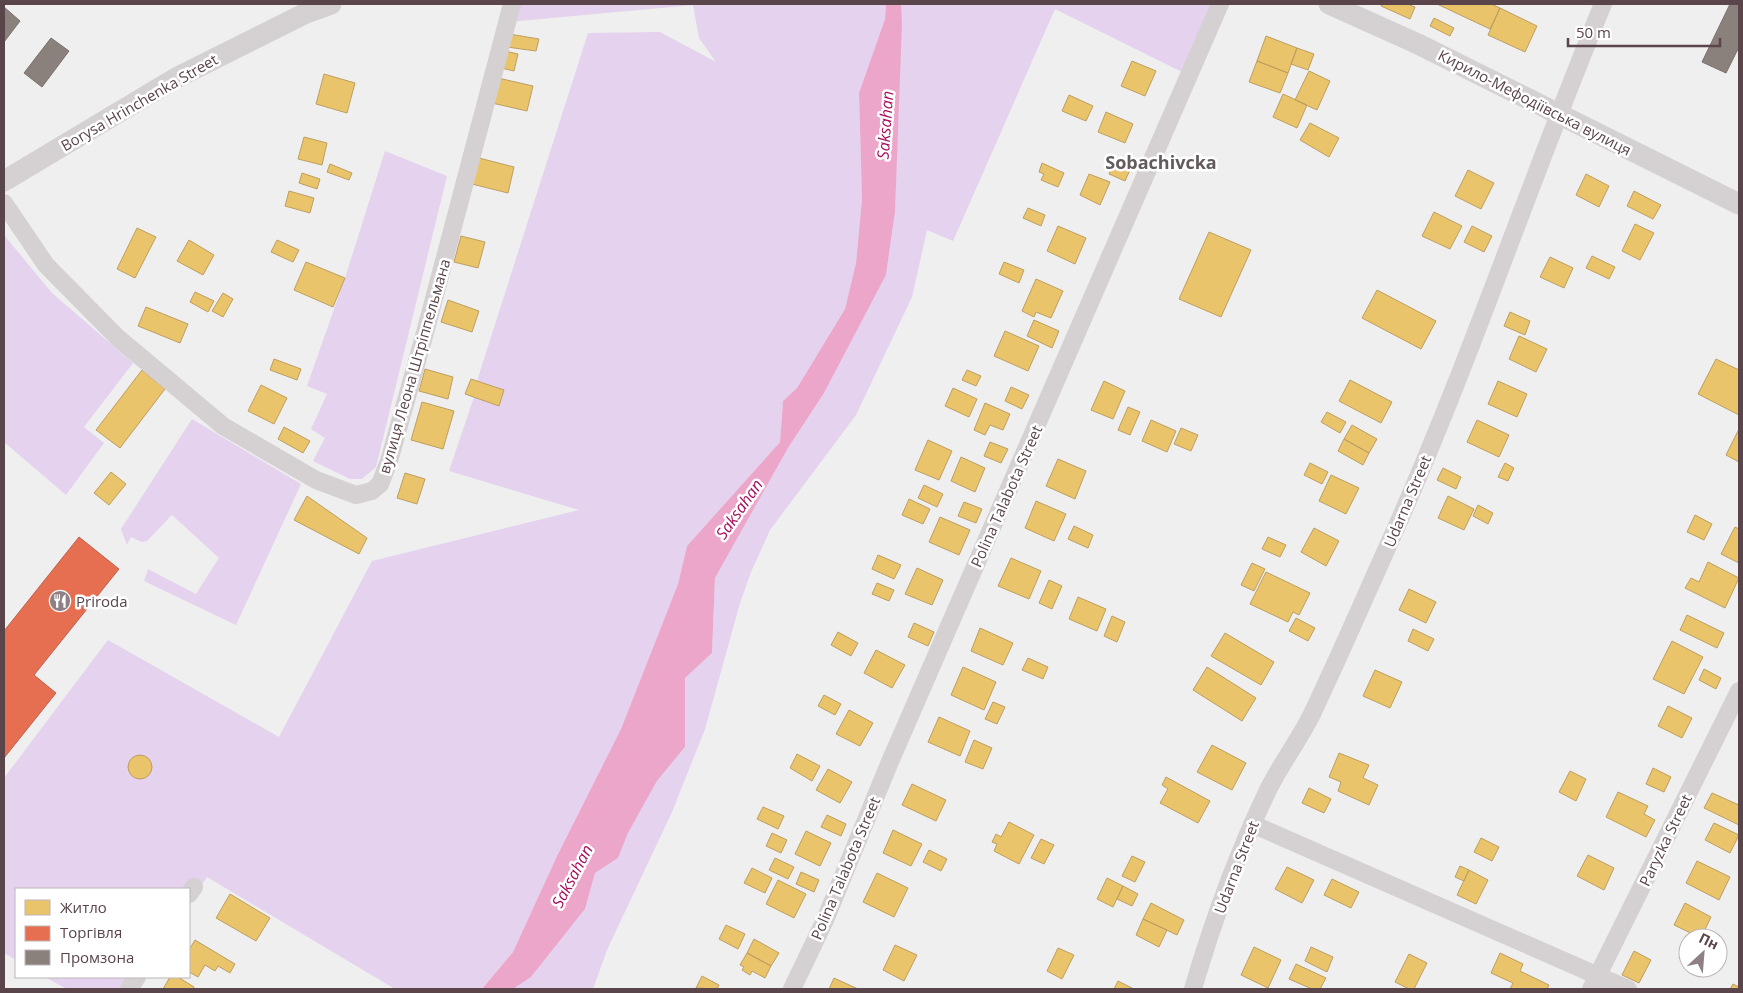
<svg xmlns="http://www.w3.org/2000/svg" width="1743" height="993" viewBox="0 0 1743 993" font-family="'Open Sans',sans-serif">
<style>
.green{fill:#e4d2ee}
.water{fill:#eca6ca}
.homes{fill:#e9c46a;stroke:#be9e61}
.shops{fill:#e76f51;stroke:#bd624f}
.industry{fill:#8a817c;stroke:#7c6f6d}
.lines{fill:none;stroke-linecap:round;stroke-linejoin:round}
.minor{stroke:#d5d1d2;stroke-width:18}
.tertiary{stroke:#d5d1d2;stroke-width:21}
.labels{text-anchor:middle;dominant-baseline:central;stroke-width:5;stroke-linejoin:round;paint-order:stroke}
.street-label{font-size:15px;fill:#5a454b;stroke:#fff}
.poi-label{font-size:15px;fill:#5a454b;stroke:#fff;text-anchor:start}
.water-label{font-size:16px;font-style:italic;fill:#a60d5c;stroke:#fff}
.quarter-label{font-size:18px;font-weight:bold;fill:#625a5b;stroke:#fff}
</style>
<rect width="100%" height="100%" fill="#eeefee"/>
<path class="green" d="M512,4H886L885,19L859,93L862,199L856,263L845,309L797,388L783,401L780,442L687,546L678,584L621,729L557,856L513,952L482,989H395L207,877L189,904V889H16V960L4,953V778L108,640L279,737L372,561L579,510L449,471L474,397L499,406L504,391L477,381L588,33L660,32L716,62L699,38L693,5L507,22Z
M901,4H1220L1190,76L1055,9L953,241L927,230L912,297L856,415L770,530L751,572L740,603L705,729L672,812L607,950L593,989H513L531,977L585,909L595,873L618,858L628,833L657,781L685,747V678L712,653L715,578L788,448L824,393L886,275L895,212Z
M385,151L447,176L376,467L362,479H350L313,461L325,438L311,429L327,394L307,386L345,278Z
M4,235L52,293L133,363L84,427L104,443L66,495L4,442Z
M192,419L301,484L236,625L144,581L148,569L196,594L219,558L172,515L147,541L142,542L131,537L127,545L121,529Z
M45,977H139L131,989H67Z"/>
<path class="water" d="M886,4H901L902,23L895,212L886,275L824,393L788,448L715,578L712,653L685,678V747L657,781L628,833L618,858L595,873L585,909L531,977L513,989H482L513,952L557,856L621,729L678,584L687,546L780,442L783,401L797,388L845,309L856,263L862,199L859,93L885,19Z"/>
<path class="homes" d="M1382,4H1407L1415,7L1410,19L1381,6Z
M1437,4H1491L1500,8L1490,29Z
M1500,8L1537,26L1525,52L1488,35Z
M1434,18L1454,28L1450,36L1430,26Z
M509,34L539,39L536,51L507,47Z
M1266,36L1297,48L1288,73L1257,61Z
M1297,48L1314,54L1308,70L1291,64Z
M505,51L518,54L514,71L501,68Z
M1132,61L1156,71L1145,96L1121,86Z
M1257,61L1288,73L1280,93L1249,82Z
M1309,71L1330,81L1317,110L1295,100Z
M324,74L355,83L347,113L316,104Z
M498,78L533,86L527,111L492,103Z
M1283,94L1307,105L1297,128L1273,117Z
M1069,95L1093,106L1086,121L1062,111Z
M1106,112L1133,124L1125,143L1098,132Z
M1310,123L1339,138L1329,157L1300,140Z
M304,137L327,143L322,165L298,159Z
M479,158L514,167L508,193L472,184Z
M1114,162L1130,170L1125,181L1109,174Z
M1042,163L1064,173L1058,187L1041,180L1044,174L1039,172Z
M330,164L352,173L349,180L327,172Z
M1468,170L1494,183L1481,209L1455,196Z
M302,173L320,179L317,189L299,183Z
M1089,174L1110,182L1100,205L1080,195Z
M1586,174L1609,186L1599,207L1576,195Z
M289,191L314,198L310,213L285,206Z
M1634,191L1661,205L1653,219L1627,206Z
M1028,208L1045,215L1041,226L1023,218Z
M1434,212L1462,226L1450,249L1422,236Z
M1635,224L1654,233L1640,260L1622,251Z
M1058,226L1086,238L1075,264L1047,251Z
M1472,226L1492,236L1484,252L1464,242Z
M137,228L156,237L135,278L117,269Z
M1209,232L1251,250L1221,317L1179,299Z
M461,236L485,242L478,268L454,262Z
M189,240L214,255L203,275L177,261Z
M277,240L299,250L293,262L271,252Z
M1592,256L1615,267L1609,279L1586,268Z
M1550,257L1573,268L1564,288L1540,277Z
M306,262L345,278L333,307L294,290Z
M1004,262L1024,270L1019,283L999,274Z
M1036,279L1063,291L1051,318L1036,312L1034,317L1022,311Z
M1377,290L1436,321L1421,349L1362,318Z
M195,292L214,301L208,312L190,302Z
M223,293L233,299L223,317L212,311Z
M448,300L479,311L472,332L441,322Z
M146,307L188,324L180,343L138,326Z
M1510,312L1530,321L1525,335L1504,326Z
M1034,320L1059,331L1052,348L1027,336Z
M1005,331L1039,346L1028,371L994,356Z
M1519,336L1547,349L1536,372L1509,359Z
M274,359L301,369L297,380L270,370Z
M1716,359L1739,370V415L1698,394Z
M425,369L453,377L448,399L419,391Z
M142,370L165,389L120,448L96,430Z
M967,370L981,376L976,386L962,380Z
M471,379L504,390L499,406L465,394Z
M1350,380L1392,402L1381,423L1339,401Z
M1104,381L1125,391L1113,419L1091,410Z
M1498,381L1527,394L1517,417L1488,404Z
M261,385L287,398L274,424L248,411Z
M1011,387L1029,395L1022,409L1005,401Z
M953,388L977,399L969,417L945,406Z
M422,402L454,411L443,449L411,440Z
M985,403L1010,414L1003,430L990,425L985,435L974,430Z
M1128,407L1140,412L1130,435L1118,430Z
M1327,412L1346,422L1340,433L1321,422Z
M1151,420L1176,431L1167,452L1142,441Z
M1477,420L1509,435L1499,457L1467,442Z
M1352,425L1377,439L1369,453L1344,439Z
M284,427L310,441L303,453L278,439Z
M1181,428L1198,435L1191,451L1174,444Z
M1739,429V462L1726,455Z
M1344,439L1369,453L1363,465L1338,451Z
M928,440L952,451L939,480L915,470Z
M990,442L1008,449L1001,463L984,456Z
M961,457L985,468L975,492L951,481Z
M1058,459L1086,471L1075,499L1046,486Z
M1310,463L1328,472L1322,484L1304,475Z
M1505,463L1514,468L1508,481L1498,477Z
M1443,468L1461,477L1456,489L1437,480Z
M111,472L126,484L109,505L94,493Z
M405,473L425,479L417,504L397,498Z
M1331,475L1359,488L1346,514L1319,501Z
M924,485L943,494L937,507L918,498Z
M307,496L367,538L359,554L294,520Z
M1448,496L1474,509L1464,530L1438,518Z
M909,499L930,509L923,524L902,515Z
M1036,501L1066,514L1054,541L1025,528Z
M964,502L982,509L976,523L958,516Z
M1478,505L1493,513L1488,524L1473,516Z
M1695,515L1712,524L1704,540L1687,532Z
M940,517L970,530L959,555L929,542Z
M1074,526L1093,535L1088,548L1068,539Z
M1735,527L1739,529V563L1721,554Z
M1314,528L1339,541L1326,566L1301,552Z
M1268,537L1286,545L1280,557L1262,549Z
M878,555L901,565L894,579L872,569Z
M1011,558L1041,571L1029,599L998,586Z
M1708,562L1739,578L1725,608L1685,588L1691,578L1699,582Z
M1252,563L1265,569L1254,591L1241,585Z
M917,568L943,580L932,605L905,594Z
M1266,572L1310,593L1299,615L1293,612L1288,622L1250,604Z
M1049,580L1062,586L1052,609L1039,603Z
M877,583L894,590L889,601L872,594Z
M1409,589L1436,602L1426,623L1399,610Z
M1078,597L1106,609L1097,631L1069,619Z
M1687,615L1724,633L1717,648L1680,630Z
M1112,616L1125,622L1117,642L1104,636Z
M1296,618L1315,628L1308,641L1289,631Z
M914,623L934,632L928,646L908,637Z
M980,628L1013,643L1003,665L971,651Z
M1413,629L1434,639L1428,651L1408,641Z
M838,632L858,643L851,656L831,645Z
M1225,633L1274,662L1261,685L1211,656Z
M1672,641L1703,657L1684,694L1653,679Z
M876,650L905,665L892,688L864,673Z
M1028,658L1048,667L1043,679L1022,670Z
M963,667L996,682L984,710L951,695Z
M1207,667L1256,698L1242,721L1193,690Z
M1704,669L1721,678L1716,689L1699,680Z
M1375,670L1402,682L1390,708L1363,696Z
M824,695L841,704L835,715L818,706Z
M993,702L1005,707L997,724L985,719Z
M1668,706L1692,718L1682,738L1658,726Z
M849,710L873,723L860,746L836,734Z
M939,717L970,731L960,756L928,742Z
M974,740L992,748L983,769L965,762Z
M1212,745L1246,763L1232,790L1197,772Z
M1339,753L1369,765L1363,778L1378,785L1369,805L1338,791L1341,782L1329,777Z
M797,754L820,766L812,781L790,768Z
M128 767a12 12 0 1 1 24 0a12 12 0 1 1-24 0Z
M1653,768L1671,777L1664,792L1646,784Z
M828,769L852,782L840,803L816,790Z
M1570,771L1586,779L1576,801L1559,792Z
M1166,777L1210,801L1198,823L1160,803L1168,789L1162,785Z
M912,784L946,800L936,821L902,805Z
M1309,788L1331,799L1324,813L1302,803Z
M1618,792L1648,806L1644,814L1655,820L1646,837L1606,817Z
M1712,793L1739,805V825L1704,808Z
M763,807L784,816L778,829L757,819Z
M827,815L846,824L841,836L821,827Z
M1009,822L1034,835L1019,864L994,851L997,844L992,842L996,834L1001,837Z
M1714,823L1739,835L1730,853L1705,840Z
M893,830L922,844L911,866L883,853Z
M806,831L831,843L820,866L795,854Z
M772,833L787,840L781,853L766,846Z
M1481,838L1499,847L1492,861L1474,852Z
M1041,839L1054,845L1044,864L1031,858Z
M929,850L947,859L941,871L923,862Z
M1588,855L1614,868L1604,890L1577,876Z
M1132,856L1145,862L1135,882L1122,876Z
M775,858L794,867L788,879L769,870Z
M1697,861L1730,877L1719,900L1686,883Z
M1460,866L1469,870L1464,881L1455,877Z
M1287,867L1314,880L1302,903L1275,889Z
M752,868L772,878L765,893L744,883Z
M1469,870L1488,880L1476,904L1457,895Z
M801,872L819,880L814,892L796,884Z
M877,873L908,888L894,917L863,902Z
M1107,878L1123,886L1113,907L1097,899Z
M1332,879L1359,892L1351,908L1324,895Z
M778,880L806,894L794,918L766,904Z
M1123,886L1138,894L1132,906L1117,899Z
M230,894L270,918L256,941L216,918Z
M1151,903L1184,920L1177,935L1143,919Z
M1685,903L1711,917L1701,938L1674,925Z
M1143,919L1167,930L1159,947L1136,935Z
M726,925L745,934L738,949L719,939Z
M754,939L779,953L771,966L747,953Z
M195,940L235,964L230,973L218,966L215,971L205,965L198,977L189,972V950Z
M895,945L917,955L904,981L883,970Z
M1685,945L1688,947V963L1679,958Z
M1254,947L1281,960L1268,988L1241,975Z
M1311,947L1333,957L1327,972L1305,961Z
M1058,948L1074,955L1062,979L1047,971Z
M1634,951L1651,960L1639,983L1622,975Z
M747,953L771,966L765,978L752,971L750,975L742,970L744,967L740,965Z
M1500,953L1523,964L1520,971L1549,985L1547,989H1510L1513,983L1491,973Z
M1409,954L1427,963L1414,989H1409L1395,982Z
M1296,964L1326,978L1320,989H1312L1289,979Z
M702,976L719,985L717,989L696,988Z
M170,977H178L194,987L193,989H163Z
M834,978L858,989H829Z
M1118,981L1134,989H1114Z
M1733,984L1739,987V989H1730Z"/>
<path class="shops" d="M79,537L119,569L34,675L56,693L4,758V631Z"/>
<path class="industry" d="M1730,4H1739V47L1726,73L1702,62Z
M4,7L20,21L4,42Z
M51,38L69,51L42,87L24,73Z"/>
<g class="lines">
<path class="minor" d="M4,203L46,265L118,338L223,426L316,480L356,495L372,491L380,484L389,461L426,329L512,4
M1252,824L1628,989
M189,894L194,887
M129,989L137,977
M792,989L825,920L889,764L1220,4
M1193,989C1213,921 1238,852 1269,788C1281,764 1299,740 1312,714C1341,653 1368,590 1396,528C1472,356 1531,178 1603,4
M1591,989L1739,691"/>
<path class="tertiary" d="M1329,4L1418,44L1739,204
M4,181L176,78L306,13L331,4"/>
</g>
<defs>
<g id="restaurant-disc" transform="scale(1.125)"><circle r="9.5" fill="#8e8084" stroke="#fff"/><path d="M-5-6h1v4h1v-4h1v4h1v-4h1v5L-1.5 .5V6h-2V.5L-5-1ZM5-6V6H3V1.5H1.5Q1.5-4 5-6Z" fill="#fff"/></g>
</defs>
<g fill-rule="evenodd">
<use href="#restaurant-disc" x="60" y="601"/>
</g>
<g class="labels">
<g class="street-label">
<text transform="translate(139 102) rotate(-30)">Borysa Hrinchenka Street</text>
<text transform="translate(1535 102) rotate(27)">Кирило-Мефодіївська вулиця</text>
<text transform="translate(414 366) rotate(-74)">вулиця Леона Штріппельмана</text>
<text transform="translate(1006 496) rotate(-66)">Polina Talabota Street</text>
<text transform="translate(1407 501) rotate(-67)">Udarna Street</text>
<text transform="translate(1665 840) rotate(-64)">Paryzka Street</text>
<text transform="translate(1236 867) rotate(-69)">Udarna Street</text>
<text transform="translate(845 868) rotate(-67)">Polina Talabota Street</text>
</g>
<g class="poi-label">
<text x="76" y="601">Priroda</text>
</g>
<g class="water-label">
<text transform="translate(885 125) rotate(-86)">Saksahan</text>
<text transform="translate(739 509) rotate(-55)">Saksahan</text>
<text transform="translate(572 876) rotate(-62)">Saksahan</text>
</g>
<g class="quarter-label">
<text x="1161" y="162">Sobachivcka</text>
</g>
</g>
<rect width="1743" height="993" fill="none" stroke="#5a454b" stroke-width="10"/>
<rect x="15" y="888" width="175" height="90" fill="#ffffff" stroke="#bdb5b7"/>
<rect x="25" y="900" width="25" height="15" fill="#e9c46a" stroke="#bdb5b7"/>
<text x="60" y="913" font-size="15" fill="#5a454b">Житло</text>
<rect x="25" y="926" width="25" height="15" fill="#e76f51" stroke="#bdb5b7"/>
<text x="60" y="938" font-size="15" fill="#5a454b">Торгівля</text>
<rect x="25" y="950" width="25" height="15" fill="#8a817c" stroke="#bdb5b7"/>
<text x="60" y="963" font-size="15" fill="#5a454b">Промзона</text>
<g transform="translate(1703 953) rotate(26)"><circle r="24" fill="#ffffff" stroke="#bdb5b7"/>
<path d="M0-4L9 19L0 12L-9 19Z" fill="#8e8084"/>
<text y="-8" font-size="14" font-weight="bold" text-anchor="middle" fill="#5a454b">Пн</text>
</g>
<path d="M1568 38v8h152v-8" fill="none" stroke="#5a454b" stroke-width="2.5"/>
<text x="1576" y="38" font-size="15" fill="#5a454b" stroke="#ffffff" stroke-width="4" paint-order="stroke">50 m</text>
</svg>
